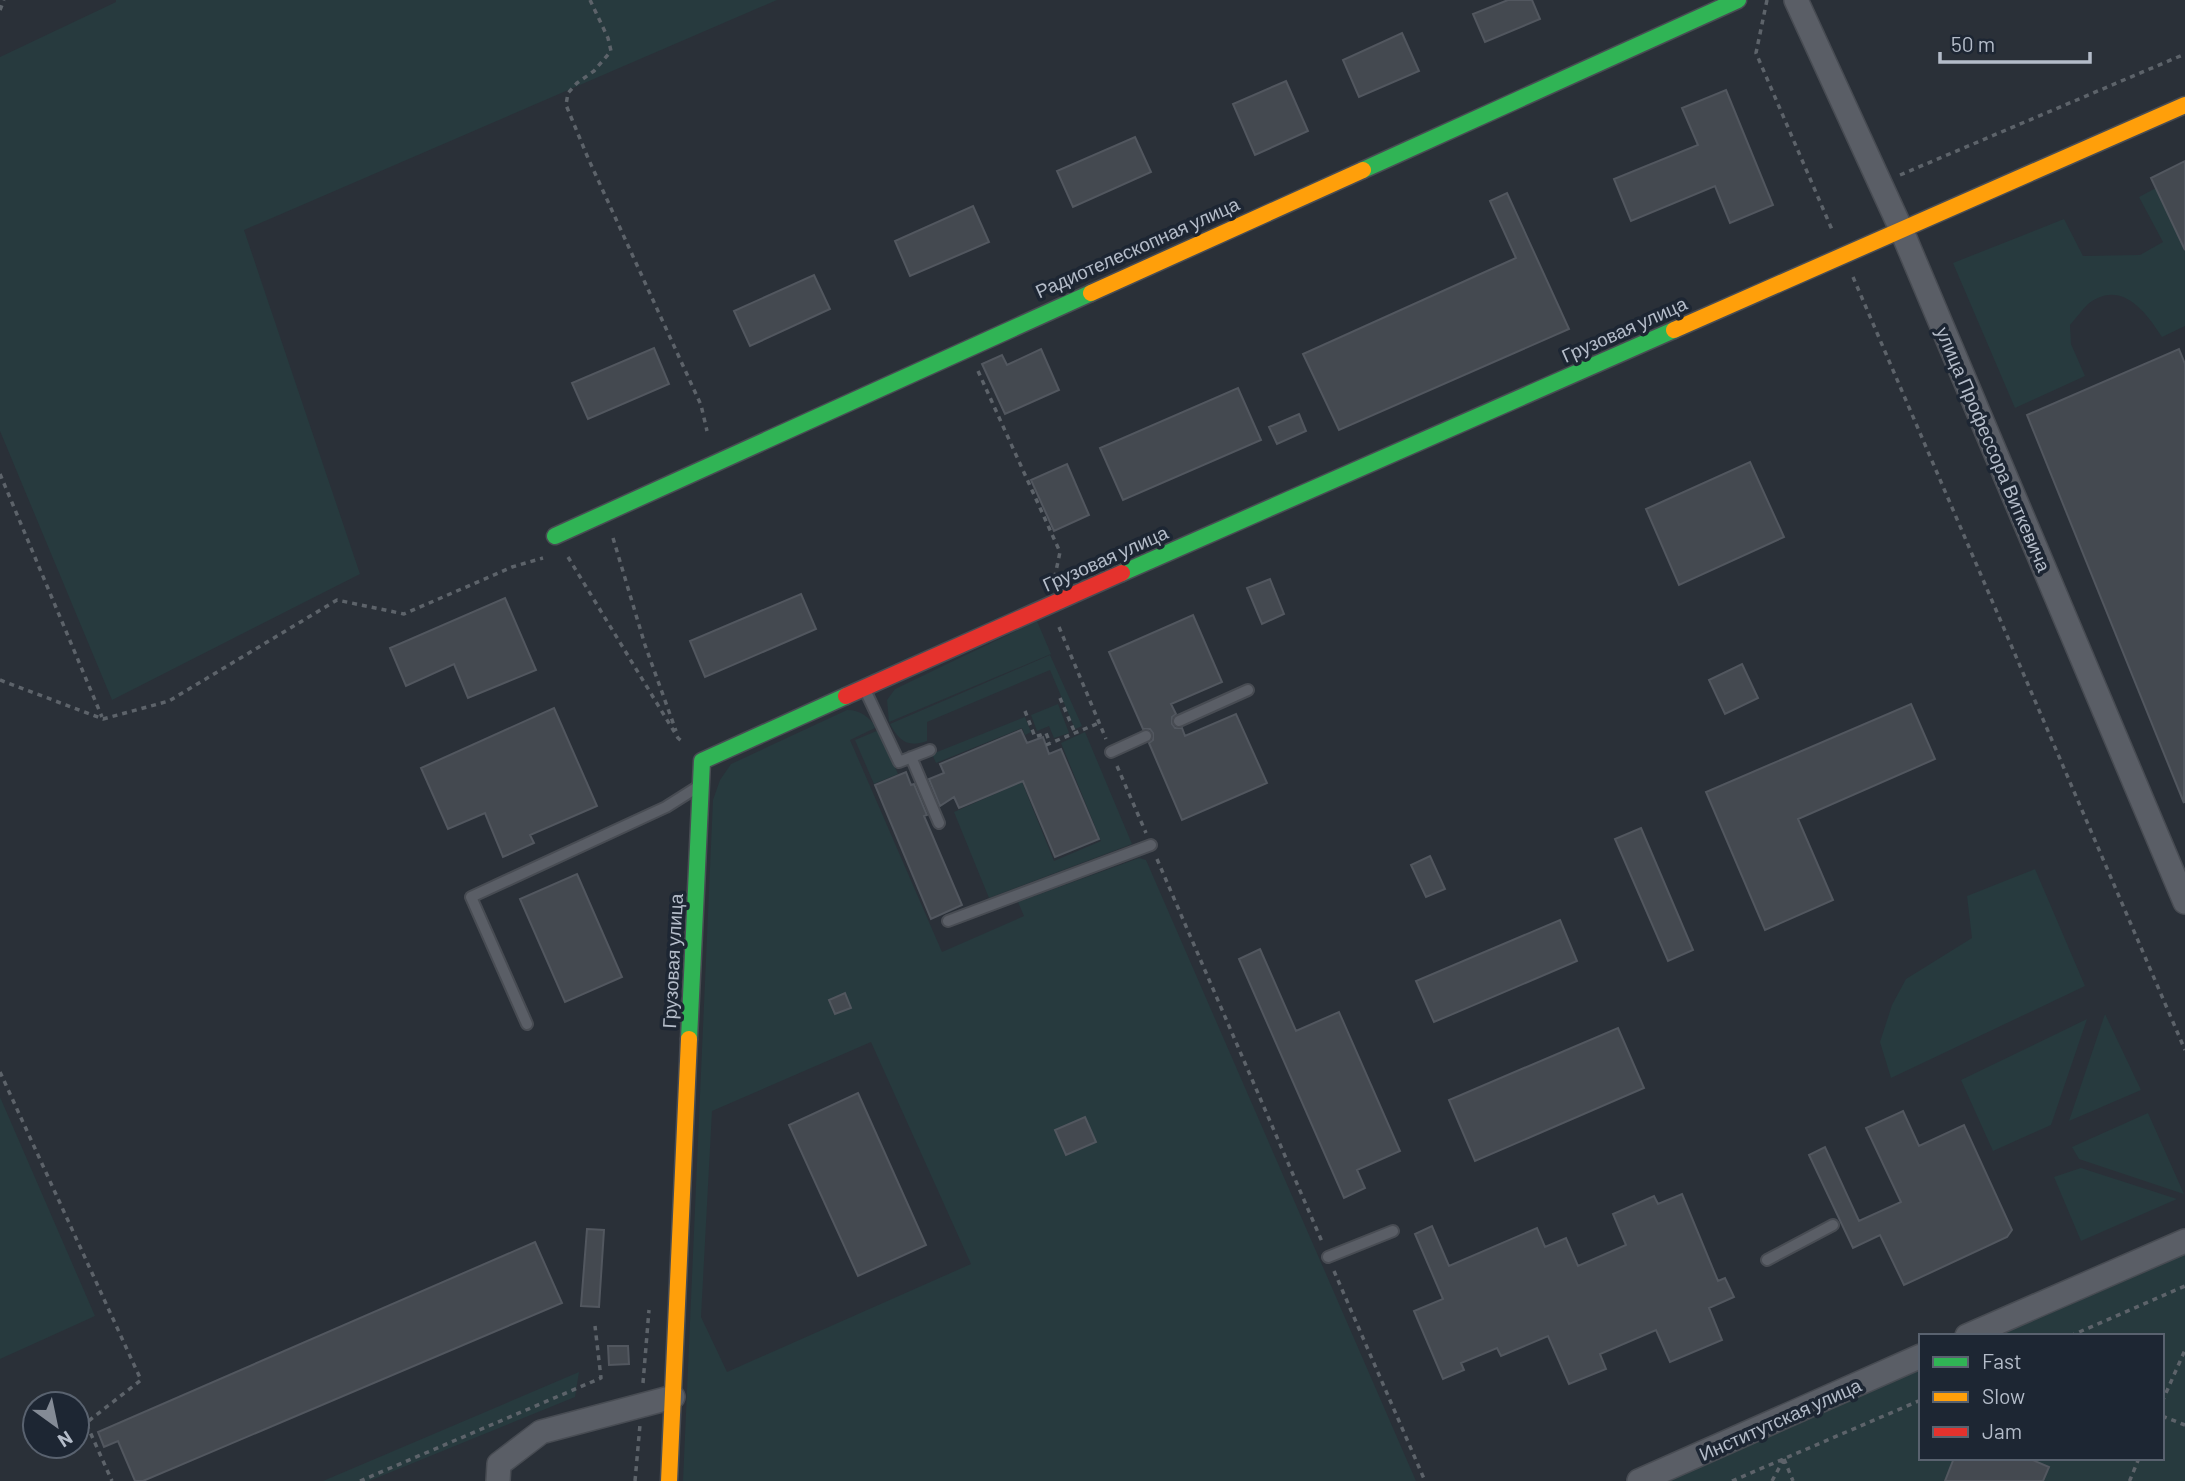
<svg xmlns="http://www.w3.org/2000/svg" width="2185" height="1481" viewBox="0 0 2185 1481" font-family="Barlow,sans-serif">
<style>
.green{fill:#273a3e;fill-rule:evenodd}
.building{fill:#444950;stroke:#52575f;stroke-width:2}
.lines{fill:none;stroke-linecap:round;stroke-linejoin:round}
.lane-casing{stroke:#484c53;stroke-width:14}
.street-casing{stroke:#484c53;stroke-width:26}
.fast-casing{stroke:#484c53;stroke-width:19}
.slow-casing{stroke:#484c53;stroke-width:19}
.jam-casing{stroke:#484c53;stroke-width:19}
.path{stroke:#5d636a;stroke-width:3.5;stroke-dasharray:5 5;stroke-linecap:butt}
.lane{stroke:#5a5e66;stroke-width:10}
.street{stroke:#5a5e66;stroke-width:23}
.fast{stroke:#30b455;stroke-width:16}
.slow{stroke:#ff9f0a;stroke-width:16}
.jam{stroke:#e5322d;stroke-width:16}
.labels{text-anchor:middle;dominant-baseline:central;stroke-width:7;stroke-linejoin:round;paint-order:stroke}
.street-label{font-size:19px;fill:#b4bcc9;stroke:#1d2633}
</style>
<rect width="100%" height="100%" fill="#2a3038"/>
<path class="green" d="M116,0H777L244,230L360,574L112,700L0,431V57L116,2Z
M2156,188L2185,223V326L2162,337C2146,312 2121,278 2088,304C2082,310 2076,318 2070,325L2071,344L2085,376L2015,408L1953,263L2064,219L2083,256L2140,255L2163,242L2139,197Z
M1037,621L1051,654L889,722L887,700L895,689Z
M1050,655L1082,726L1075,729L1050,670L927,722V741C908,748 899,741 890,724Z
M1058,704L1069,733L1054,738L1049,726L1037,731L1031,715Z
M847,710C861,710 868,717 877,727L850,740L942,952L1024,916L1018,902L1139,858L1146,860L1416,1481H683L713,800L720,780L731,764ZM871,1042L971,1264L727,1372L701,1317L712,1111Z
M1025,717L1031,732L1025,735L1022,728L936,763L932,754Z
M879,730L898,774L874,784L855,740Z
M1085,732L1132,844L989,898L954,812L1022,782L1054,861L1101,841L1061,743Z
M2035,869L2085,986L1891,1078L1880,1042L1892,1005L1906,979L1972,938L1967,896Z
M2105,1014L2141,1090L2069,1121Z
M2087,1019L2051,1125L1993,1151L1961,1080Z
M0,1097L95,1316L0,1359Z
M2148,1113L2184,1194L2079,1159L2072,1147Z
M2081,1168L2177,1199L2081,1241L2054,1177Z
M2185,1253V1481H1668L1921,1369V1458H2162V1336H1997Z
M579,1372L575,1397L369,1481H323Z"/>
<path class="building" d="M1508,0H1532L1540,19L1485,42L1473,14Z
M1402,33L1419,71L1359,97L1343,60Z
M1286,81L1308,131L1255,155L1233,104Z
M1726,90L1773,205L1730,223L1715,186L1631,221L1614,179L1698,145L1682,108Z
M1135,137L1151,172L1073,207L1057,171Z
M2185,161V250L2151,178Z
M1507,193L1569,329L1339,430L1303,354L1516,258L1490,201Z
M973,206L989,242L910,276L895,241Z
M814,275L830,309L750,346L734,311Z
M654,348L669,384L588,419L572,383Z
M1041,349L1059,390L1005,414L982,364L1002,355L1007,365Z
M2179,349L2185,364L2184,803L2027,415Z
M1238,388L1261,440L1123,500L1100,448Z
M1299,414L1306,431L1277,444L1269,427Z
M1750,462L1784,537L1679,585L1646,509Z
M1067,464L1089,515L1054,531L1031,480Z
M1270,579L1284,614L1262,624L1247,588Z
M801,594L816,629L705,677L690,641Z
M505,598L536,670L468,698L454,664L406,686L390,648Z
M1193,615L1222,682L1171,704L1176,714L1172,717V724L1175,728H1182L1185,736L1236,714L1267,783L1182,820L1149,743L1153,740V733L1150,729H1143L1109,652Z
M1742,664L1758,698L1725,714L1709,680Z
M1911,704L1935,759L1798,819L1833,900L1765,930L1706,792Z
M554,708L597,806L530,835L534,843L503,857L485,813L448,829L421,768Z
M1021,730L1027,743L1043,737L1049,754L1061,749L1099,839L1055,857L1023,781L959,808L954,797L940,806L929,779L944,773L940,764Z
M906,772L911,785L914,784L927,815L924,816L962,905L931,919L875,785Z
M1641,828L1693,950L1668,961L1615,839Z
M1430,856L1445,889L1426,897L1411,865Z
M577,874L622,977L565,1002L520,899Z
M1560,920L1577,961L1434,1022L1416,981Z
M1260,949L1296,1031L1339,1012L1400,1151L1357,1170L1365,1188L1344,1198L1239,959Z
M845,993L851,1008L835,1014L829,1000Z
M1618,1028L1644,1088L1475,1161L1449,1100Z
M858,1093L926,1245L858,1276L789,1125Z
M1903,1111L1919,1146L1964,1125L2012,1230L2007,1237L1904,1285L1880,1235L1853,1248L1809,1155L1825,1147L1859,1221L1901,1202L1866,1128Z
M1085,1117L1096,1142L1066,1155L1055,1130Z
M1682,1194L1718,1281L1725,1278L1734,1297L1709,1308L1722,1340L1670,1362L1656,1330L1600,1354L1606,1369L1569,1384L1548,1336L1501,1356L1497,1348L1461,1363L1464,1370L1443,1379L1414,1311L1443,1299L1415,1234L1432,1226L1449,1266L1537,1228L1545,1247L1566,1238L1578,1266L1626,1245L1613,1214L1654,1196L1658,1204Z
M587,1229L604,1230L599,1307L581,1306Z
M535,1242L562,1303L143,1481H135L118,1441L104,1447L98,1432Z
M608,1346H628L629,1364L609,1365Z
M1954,1458H2028L2049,1467L2043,1481H1945Z"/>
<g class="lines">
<g class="lane-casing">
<path id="lane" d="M866,692L899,762L930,750
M1179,721L1248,690
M1111,752L1146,736
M911,757L939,823
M948,921L1151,845
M527,1024L471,897L666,807L696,788
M1328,1257L1393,1231
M1767,1260L1833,1225"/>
</g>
<g class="street-casing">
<path id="street" d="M1796,0L1901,229L2185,902
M1967,1336L2185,1241
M498,1481L499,1464L541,1432L673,1397
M1639,1481L1921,1356"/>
</g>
<g class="fast-casing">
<path id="fast" d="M1363,170L1738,0
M555,536L1091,293
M1122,573L1674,330
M689,1039L702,761L846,696"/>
</g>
<g class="slow-casing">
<path id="slow" d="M1091,293L1363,170
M1674,330L2185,105
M669,1481L689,1039"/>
</g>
<g class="jam-casing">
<path id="jam" d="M846,696L1122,573"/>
</g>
<path class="path" d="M590,0L608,38L611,51L594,71L577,83L568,93L566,105L588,158L701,405L707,431
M1767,0L1756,53L1833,232
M0,10L4,0
M1900,175L2185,54
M1853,277L2185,1050
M978,371L1060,552L1055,576
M0,474L102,717
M613,538L645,645L676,731
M568,557L678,738L684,743
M1059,627L1106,739
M0,680L103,719L169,701L337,600L404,614L512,567L543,558
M1060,698L1075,733
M1025,711L1035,737L1046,733L1050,743
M1046,745L1099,723
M1117,766L1146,833
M1157,859L1323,1244
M0,1072L141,1380L86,1423L112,1481
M1334,1271L1425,1481
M2070,1336L2185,1286
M643,1383L649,1310
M2162,1402L2185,1350
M2162,1416L2185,1425
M1784,1459L1793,1481
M360,1481L601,1378L595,1326
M635,1481L640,1425
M1732,1481L1921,1400
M1772,1481L1784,1459
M2131,1481L2130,1480L2139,1458"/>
<use href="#lane" class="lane"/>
<use href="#street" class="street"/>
<use href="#fast" class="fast"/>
<use href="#slow" class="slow"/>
<use href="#jam" class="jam"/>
</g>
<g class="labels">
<g class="street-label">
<text transform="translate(1137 247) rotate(-24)">Радиотелескопная улица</text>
<text transform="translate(1624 329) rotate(-24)">Грузовая улица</text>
<text transform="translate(1994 449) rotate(67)">улица Профессора Виткевича</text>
<text transform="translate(1105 558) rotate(-24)">Грузовая улица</text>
<text transform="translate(672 961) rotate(-87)">Грузовая улица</text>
<text transform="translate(1780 1419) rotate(-24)">Институтская улица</text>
</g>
</g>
<rect x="1919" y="1334" width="245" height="126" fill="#1d2633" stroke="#59626f" stroke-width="2"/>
<rect x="1933" y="1357" width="35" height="10" fill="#30b455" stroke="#59626f" stroke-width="2"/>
<text x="1982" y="1369" font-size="21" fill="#b4bcc9">Fast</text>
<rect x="1933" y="1392" width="35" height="10" fill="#ff9f0a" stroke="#59626f" stroke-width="2"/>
<text x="1982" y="1404" font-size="21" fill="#b4bcc9">Slow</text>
<rect x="1933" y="1427" width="35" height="10" fill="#e5322d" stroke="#59626f" stroke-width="2"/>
<text x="1982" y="1439" font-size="21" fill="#b4bcc9">Jam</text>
<g transform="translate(56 1425) rotate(147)"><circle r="33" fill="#1d2633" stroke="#59626f" stroke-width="2"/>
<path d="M0-5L12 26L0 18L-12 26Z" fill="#848b96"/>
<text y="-10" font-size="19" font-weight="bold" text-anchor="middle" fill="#b4bcc9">N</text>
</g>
<path d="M1940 52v10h150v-10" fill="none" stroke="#b4bcc9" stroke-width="3.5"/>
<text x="1951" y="52" font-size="21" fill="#b4bcc9" stroke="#1d2633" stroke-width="5" paint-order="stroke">50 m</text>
</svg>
